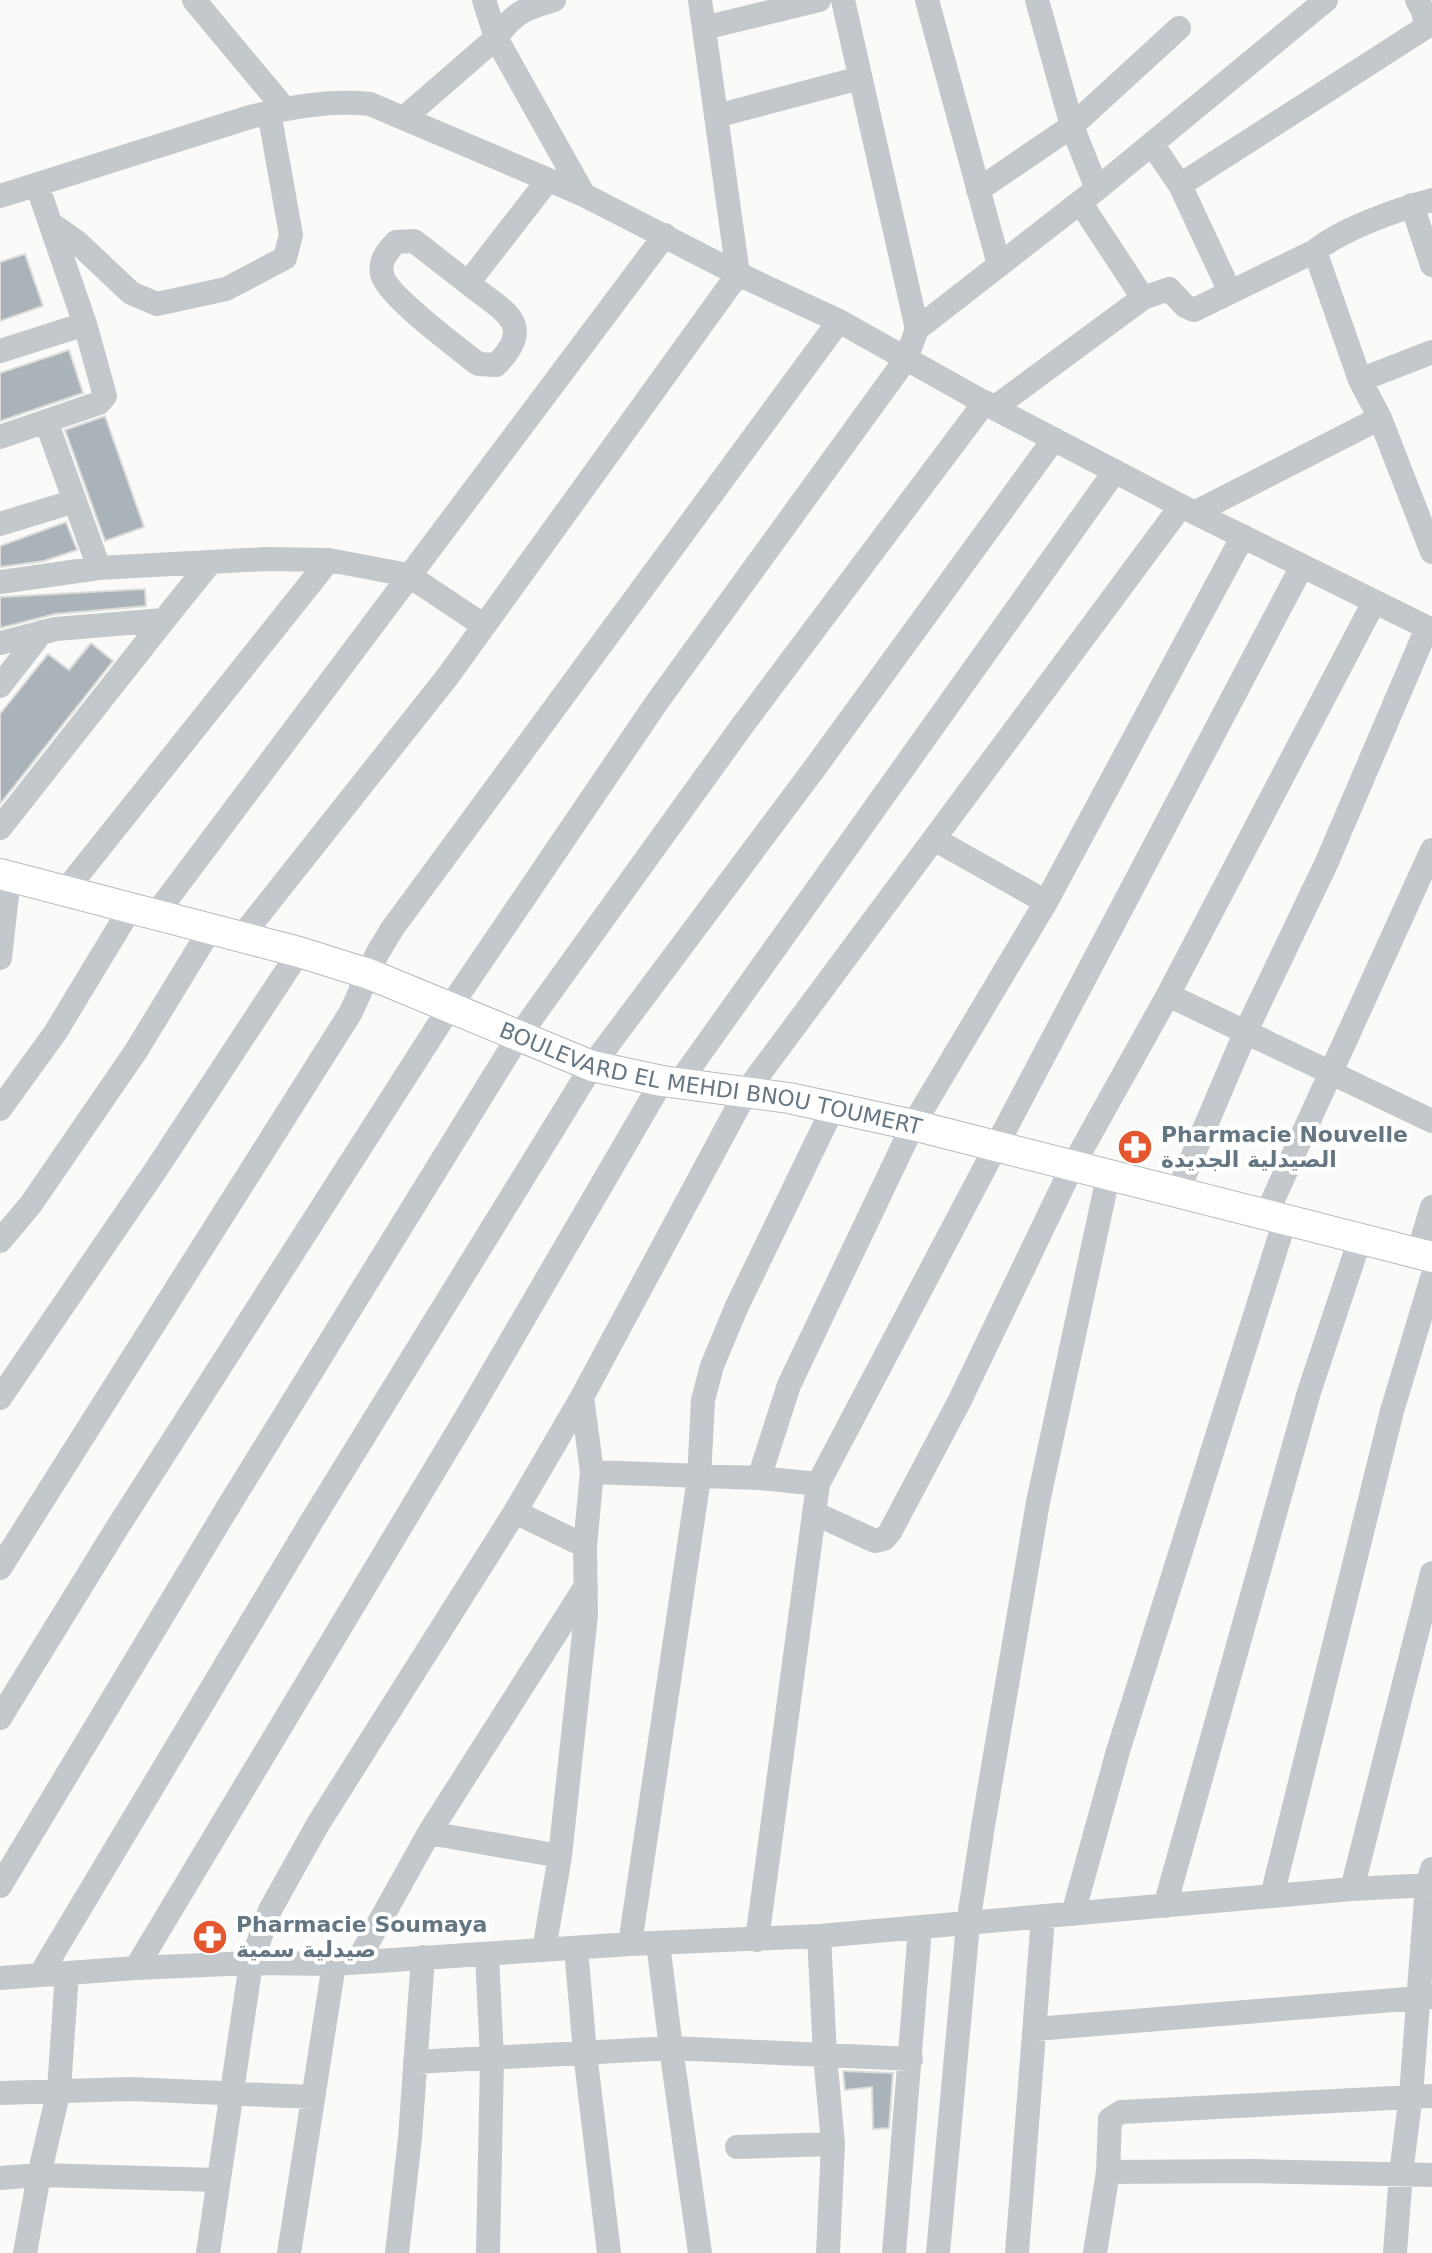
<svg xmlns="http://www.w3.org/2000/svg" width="1432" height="2253" viewBox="0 0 1432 2253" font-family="'DejaVu Sans',Cairo,sans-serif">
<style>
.building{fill:#aab3b9;stroke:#dcdcda;stroke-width:2}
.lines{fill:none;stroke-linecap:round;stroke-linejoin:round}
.major-casing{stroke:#b5babe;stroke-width:32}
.minor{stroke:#c3c8cc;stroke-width:24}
.major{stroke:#fff;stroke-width:30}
.labels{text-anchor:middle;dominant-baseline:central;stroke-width:8;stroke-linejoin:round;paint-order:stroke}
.street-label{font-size:22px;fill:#657683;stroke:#fff}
.poi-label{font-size:22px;font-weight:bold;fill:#657683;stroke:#fff;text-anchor:start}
</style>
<rect width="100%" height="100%" fill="#fafaf8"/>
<path class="building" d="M25,254L43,306L0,321V262Z
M69,350L83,393L0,421V373Z
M105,416L144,527L105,541L65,430Z
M66,522L77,550L44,561L0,567V546Z
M145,589L146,606L55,614L0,628V597Z
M91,643L113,661L0,804V714L48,654L69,670Z
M843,2071L893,2073L889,2128L873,2129L872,2087L845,2090Z"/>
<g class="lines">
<g class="major-casing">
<g id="major">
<path id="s1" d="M0,874L299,952L369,974L592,1066L662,1081L789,1098L913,1125L1432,1257"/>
</g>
</g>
<path class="minor" d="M194,0L284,108
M554,0C525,9 514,12 496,38L584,195
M843,0L917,329
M927,0L999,265
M1037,0L1072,126L1097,189
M704,28L819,0
M716,116L860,78
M405,117L496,38L484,0
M1152,144L1180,185L1230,292
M1180,185L1423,29C1427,18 1423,10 1417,0
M978,190L1072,126L1179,28
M0,196L250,117C290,107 329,100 370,104L584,195L738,274L839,321L994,408L1181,506L1432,630
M1412,205L1432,265
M50,223L77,242L131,293L157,304L226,289L285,258L291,235L269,112
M468,283C502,311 538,323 496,365L478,364C458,348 386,295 382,274C379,260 388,251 396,242L414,241L468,283L548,180
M1143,298L1169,289L1185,306L1194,310L1315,251
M0,351L85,324
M1360,380L1432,352
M994,408L1143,298L1080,202
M1380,418L1432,552
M46,421L99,568
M0,437L99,403L105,396L85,324L37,185
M1196,512L1380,418L1360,380L1315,251C1342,229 1398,209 1432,200
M0,524L75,501
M0,582L99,568L266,559L329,560L408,575L483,625
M164,620L210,563
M0,643L56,629L164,620L0,828
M0,686L42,632
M934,839L1046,902
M65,891L329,560
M156,914L665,235
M242,936L448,676L738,274L700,0
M0,958L9,877
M1168,995L1432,1121
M679,1083L1115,471
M0,1109L55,1033L130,909
M1177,1193L1246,1031L1326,864L1427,628
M1266,1215L1432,850
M0,1241L31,1204L136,1051L211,928
M1418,1253L1432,1207
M0,1398L157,1168L299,952
M592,1472L759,1478L818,1484
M759,1478L789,1385L913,1125L1046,902L1243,536
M515,1512L585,1546
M814,1513L875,1541L884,1539L890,1532L959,1402L1072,1167L1168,995L1374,602
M0,1568L351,1012L377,954L392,929L839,321
M0,1718L117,1528L450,1007L657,702L906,359L917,329L1097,189L1326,0
M429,1833L560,1856
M0,1886L228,1507L518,1037L742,726L985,402
M1352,1889L1432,1573
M1272,1896L1392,1411L1432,1278
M1165,1906L1309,1392L1360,1239
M1073,1914L1118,1751L1285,1220
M757,1940L818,1484L1302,566
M630,1944L699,1478L703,1400L712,1366L737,1306L833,1108
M576,1948L585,2053L609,2253
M544,1950L560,1856L586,1615L585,1546L592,1472L582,1397
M487,1955L492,2059L488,2253
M357,1962L429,1833L586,1586
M136,1968L467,1416L662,1081
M40,1975L313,1519L592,1066L817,765L1054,439
M0,1978L136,1968L251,1963L334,1964L630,1944L819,1936L1352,1889L1432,1885
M1035,2029L1432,1997
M415,2062L671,2048L658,1943
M0,2093L130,2089L313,2097
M1432,2096L1121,2112L1110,2119L1108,2172L1253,2171L1432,2175
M737,2147L833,2144
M0,2178L39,2175L218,2180
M25,2253L39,2175L59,2090L67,1973
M208,2253L251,1963L270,1910L318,1824L515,1512L582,1397L746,1092L1181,506
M289,2253L334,1964
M397,2253L410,2138L423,1957
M700,2253L671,2048L825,2055L819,1936
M828,2253L833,2144L825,2055L911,2059
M894,2253L920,1928
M938,2253L968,1924L983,1826L1038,1502L1108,1177
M1017,2253L1043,1917
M1095,2253L1108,2172
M1395,2253L1401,2173L1411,2095L1427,1885L1432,1869"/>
<use href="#major" class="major"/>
</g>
<defs>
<g id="pharmacy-disc" transform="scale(1.8)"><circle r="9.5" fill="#e4572e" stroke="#fff"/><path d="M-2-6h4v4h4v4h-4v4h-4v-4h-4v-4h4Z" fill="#fff"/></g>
</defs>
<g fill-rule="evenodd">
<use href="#pharmacy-disc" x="1135" y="1147"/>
<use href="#pharmacy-disc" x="210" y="1937"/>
</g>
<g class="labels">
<g class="street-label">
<text stroke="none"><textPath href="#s1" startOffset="742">BOULEVARD EL MEHDI BNOU TOUMERT</textPath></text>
</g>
<g class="poi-label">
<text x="1161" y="1134">Pharmacie Nouvelle<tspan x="1161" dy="25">الصيدلية الجديدة</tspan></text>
<text x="236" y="1924">Pharmacie Soumaya<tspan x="236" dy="25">صيدلية سمية</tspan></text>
</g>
</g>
</svg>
